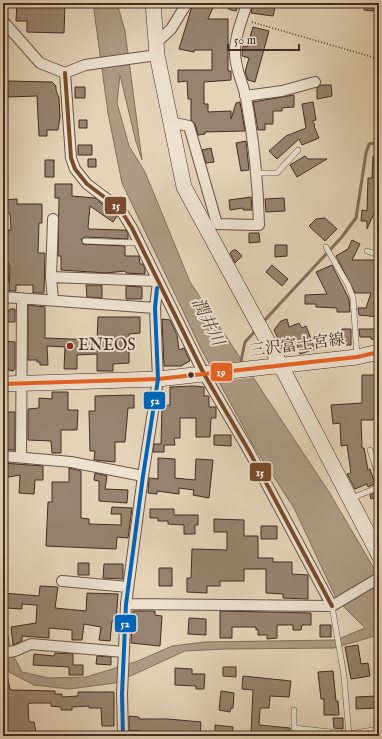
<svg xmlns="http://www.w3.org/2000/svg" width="382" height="739" viewBox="0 0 382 739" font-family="'IM FELL English','Noto Serif JP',serif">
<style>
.water{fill:#ad9b84;stroke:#836f5d}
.pier{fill:#e4d3b7}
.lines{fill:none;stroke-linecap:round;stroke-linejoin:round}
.stream{stroke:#836f5d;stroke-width:3}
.building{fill:#97836f;stroke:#432d22}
.lane-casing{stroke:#6b5647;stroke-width:6}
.street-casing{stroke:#6b5647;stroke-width:12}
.secondary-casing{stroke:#432d22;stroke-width:16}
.path{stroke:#432d22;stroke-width:1.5;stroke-dasharray:1 2;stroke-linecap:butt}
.lane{stroke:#ede2d0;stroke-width:5}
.street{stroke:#ede2d0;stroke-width:10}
.secondary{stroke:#ede2d0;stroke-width:15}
.bus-1-casing{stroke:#ede2d0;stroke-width:7}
.bus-2-casing{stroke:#ede2d0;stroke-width:7}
.bus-3-casing{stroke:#ede2d0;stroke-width:7}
.bus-1{stroke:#7a4b2a;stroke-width:4}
.bus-2{stroke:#e96222;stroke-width:4}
.bus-3{stroke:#0065bd;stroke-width:4}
.poi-dot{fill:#8f2418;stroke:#ede2d0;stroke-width:1.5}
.bus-dot{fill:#432d22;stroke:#ede2d0;stroke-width:1.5}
.labels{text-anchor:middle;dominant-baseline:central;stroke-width:4;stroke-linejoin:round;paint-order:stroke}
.poi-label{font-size:16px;fill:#432d22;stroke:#ede2d0;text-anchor:start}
.street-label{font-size:16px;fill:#432d22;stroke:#ede2d0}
.water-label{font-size:17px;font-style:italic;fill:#5e483a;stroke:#ede2d0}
.line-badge{stroke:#ede2d0;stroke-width:1.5}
.badge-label{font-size:11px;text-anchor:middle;font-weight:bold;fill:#fff}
</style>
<rect width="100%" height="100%" fill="#e4d3b7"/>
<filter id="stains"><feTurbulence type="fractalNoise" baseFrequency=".005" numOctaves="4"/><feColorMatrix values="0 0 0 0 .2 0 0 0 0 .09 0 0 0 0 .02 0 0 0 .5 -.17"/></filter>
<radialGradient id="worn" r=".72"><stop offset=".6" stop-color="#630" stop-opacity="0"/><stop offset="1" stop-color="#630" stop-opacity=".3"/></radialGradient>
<path class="water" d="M93,3H117L125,31L142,160L136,142L120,75L117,103L129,146L145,172L190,282L329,492L379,577V639L375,636L334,648L226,649L185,651L115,683L69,689L34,685L9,672L3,652V612L11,651L22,672L49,678L86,677L138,661L172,646L205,642L336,640L365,628L337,600L294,508L255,448L201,349L122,183L108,113Z"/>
<path class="pier" d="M245,361L256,377L216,382L207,365Z"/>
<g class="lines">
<path class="stream" d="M263,322L341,238L356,218L366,153L369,144L379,142
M241,361L245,342L256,330"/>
</g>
<path class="building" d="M17,3H65L64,33L27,32V21H16Z
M193,3H215L208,19H228V71H231V80L204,82V104H208V112L231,111V119L236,103L240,102L245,131L205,132V134L198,135L195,124L191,120V99H188L187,81L178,82V70H212V50H194V52L179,49Z
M218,3H240L236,11L231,10Z
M253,3H276L273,16L251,13Z
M364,3H374L373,11L364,10Z
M253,27L269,31L255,82L248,80L245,72L249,58L242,56L243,46L247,47Z
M7,81L52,82L56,86V90L59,98L60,117L58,130H47V136H39L37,96L8,97Z
M321,85H331L332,96L317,99V88Z
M75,87H85V98H75Z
M294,95V107L282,108V111H273V124H265V130H258L253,102Z
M313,102L316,120L312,121L315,125L314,126L319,138L302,145L299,139L277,159L269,151L286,136L306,128L302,104Z
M79,120H87V128H79Z
M246,141L249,170L241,171L236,143Z
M78,145H92V155H78Z
M211,148L214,162L206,163L202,150Z
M305,156L308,159H327L297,177L290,165Z
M373,156H379V202L367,229V221H361L362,210L367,211L368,178H372Z
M88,159H96V167H88Z
M45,160H54V177H45Z
M55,184H72V196L95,198L117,216L113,222L90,206L88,227L89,229L120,230H126L128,234V239L85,237L81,239L83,244L125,246V256H139L140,264H143L145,269V274L126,273L125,271L106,273L61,270V256H58L59,198H55Z
M251,197L252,210H243V208L230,210L229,200Z
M284,198L285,211L266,212L265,199Z
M17,199V204H42V223H39L38,253H45L44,293H33V285H16V291H9L10,268L8,262H6L7,234H8V230H11L10,213H3V200Z
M325,218L337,229L325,241L309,226L316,219Z
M249,233H259L260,242L249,243Z
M352,240L360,244L352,260H379V317L359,315L358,308H366L371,293H355L336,256L348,249Z
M275,245H287V256L275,257Z
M233,250H236L242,256L235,263L230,253Z
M272,265L288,279L282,286L266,272Z
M332,265L349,299L350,312H337V308L316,307V304H305V295L327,294L316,272Z
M86,285H102V298L87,297Z
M126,286L142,287V299H126Z
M28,305L45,307V338L97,340L98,317H140V333L129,334V363L113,364V371H97V354L77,355V369H64L65,347L47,346L48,365H40V362H37V360H28Z
M10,309H15V322H5V311H10Z
M162,319L170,320L177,335L179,350L184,348L190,361L181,366H164Z
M287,319L289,327L299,323L302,328L306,326L315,349L300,354L297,344L283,350L274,330L281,321Z
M342,329H351V345H342Z
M359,329H379V340L371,339V337H360Z
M3,341L15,342V369L13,371L3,369Z
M362,375H379V407H375V418H373V420H361L362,448H364L368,470L370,469L375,484L368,487L367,484L355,489L347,474L351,473L347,445L341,446L340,423L333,424L331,405L362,403Z
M193,386L204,387V396H209V407H216V418H211L210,437H196V418H180V438H174L175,445H164V452H153L154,444H161L162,406L170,405V387Z
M52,392H68V410H78L77,430H61V453H52L51,441L28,440V409L39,408V398L52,399Z
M134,395V408H128L125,442H115V462L94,460L95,451H90L89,411H95V396Z
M3,412H15V450H3Z
M214,435H231V446L214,445Z
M158,458L175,459V478L195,480L196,459L213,460L209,498L193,495L194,490L179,488V494L157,491V494L148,493L149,478L158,479Z
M3,463L43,466V480H35L34,494L19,493L20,475L3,478Z
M69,468L81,471V518L89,519V524L121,525V514H111L112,507L132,508L128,538L117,537L116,549L46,546L48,502H52V482H69Z
M95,473L107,476L105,489L128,490L127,503L99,501V481L94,480Z
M379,491V504L373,498L371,499L370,495Z
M150,509H174V515H198V525H195V534H184V525L168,524V521H158V518H150Z
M214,519L244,520V536H258V558H273V562H292V574L308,575V599L283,598V594L266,593V569H244V581H220V586H207V593L187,592V578H191L192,549L227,550V532H214Z
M261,526H277V539H261Z
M78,563H89V575H78Z
M104,564H123V579L103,578Z
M159,568H172V586H159Z
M40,586L58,587L55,608L86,611L87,593L118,594L116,622L112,621L110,641L99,640L101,627L84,624L82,640H72V630L49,628V638L22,636V641L13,645L11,627L36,623L37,605L22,604V609L7,608V602L3,601V593L39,596Z
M133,611H155V615L162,616L160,646L131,643Z
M220,611L311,613V625H302L301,630H293V625H277V638L267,639V635H258V629L256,630V627H232V638H220Z
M189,618L206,619V635L188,634Z
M320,625H331V637H320Z
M358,645L361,664L368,663L370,676L351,679L345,647Z
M55,653L73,654V665H83V675H69V667L33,665L34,654L54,656Z
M97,656L111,657V665L96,664Z
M223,667H236V677L223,676Z
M175,668L192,669V674H205L204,689H196V686L175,685Z
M6,671L10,689L12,690L55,691V694H62V697L78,696V692H114V726H102L101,708H89V706L72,707V710H61V707L51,706V703H32L28,704L29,722H34L37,736H4L3,672Z
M333,671L336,701H338L339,715H324V699H321L318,672Z
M243,676L291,681L289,697L270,696L269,708H260L259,725L290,728L289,736L251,734L253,690L242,689Z
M221,691L234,693L233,708H231L230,712L219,710Z
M376,696L377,708L356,709V697Z
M129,716L139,717V719H168L201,722L200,736L141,734V731L129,730Z
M333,718H343V729L334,728Z
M215,725L233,727L232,736H215Z"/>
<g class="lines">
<g class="lane-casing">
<path id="lane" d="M258,173H277L298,150
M85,241L140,243
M326,247L348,285L353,298L357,356
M367,251L379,255
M370,450L379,477
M352,498L379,487
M332,606L344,676L349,736
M294,710V728L349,734L379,729"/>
</g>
<g class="street-casing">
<path id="street" d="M3,21L40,63L65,73L85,65L157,55
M156,43L171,29L187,3
M65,73L71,158L75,169L87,184L120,209L132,228L204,374L249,451L332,606
M245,96L282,91L315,82
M170,122L189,126L217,224L259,225C258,181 254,141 246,98C243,82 234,67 235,50C235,34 243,18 247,3
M53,219L51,277L53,300
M3,268V281
M51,277L158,281
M3,297L155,308
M3,456L71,462L143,476
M21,456L22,299
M62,581L128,587
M126,604L332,606L379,578
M3,653L15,651L31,644L124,652
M123,736L122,694L126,604L143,476L158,379L155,308L158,281"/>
</g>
<g class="secondary-casing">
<path id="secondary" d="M153,3L157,55L184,187L281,366L379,555
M3,384L158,379L357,357L379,352"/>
</g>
<path class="path" d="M252,22L379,59"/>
<use href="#lane" class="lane"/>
<use href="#street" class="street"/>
<use href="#secondary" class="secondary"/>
<g class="bus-1-casing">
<path id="bus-1" d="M65,73L71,158L75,169L87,184L120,209L132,228L204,374L249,451L332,606"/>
</g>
<g class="bus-2-casing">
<path id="bus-2" d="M3,384L158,379L357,357L379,352"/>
</g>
<g class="bus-3-casing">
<path id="bus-3" d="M123,736L122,694L126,604L143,476L158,379L155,308L157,288"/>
</g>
<use href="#bus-1" class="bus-1"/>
<use href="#bus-2" class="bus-2"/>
<use href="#bus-3" class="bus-3"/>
</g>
<circle class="poi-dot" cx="70" cy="346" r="4"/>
<circle class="bus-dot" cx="191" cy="375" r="3.5"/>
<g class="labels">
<g class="poi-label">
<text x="78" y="346">ENEOS</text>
</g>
<g class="street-label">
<text transform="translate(297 346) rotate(-7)">三沢富士宮線</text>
</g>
<g class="water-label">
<text transform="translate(207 322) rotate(64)">潤井川</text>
</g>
</g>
<g class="line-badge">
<rect x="104" y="196" width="23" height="19" rx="4" fill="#7a4b2a"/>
<rect x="210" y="362" width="23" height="20" rx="4" fill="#e96222"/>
<rect x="143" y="391" width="23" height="19" rx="4" fill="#0065bd"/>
<rect x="249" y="462" width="23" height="20" rx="4" fill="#7a4b2a"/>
<rect x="114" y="614" width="23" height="19" rx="4" fill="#0065bd"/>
</g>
<g class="badge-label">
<text x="116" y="209">15</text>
<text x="221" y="376">19</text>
<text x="155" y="404">52</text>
<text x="260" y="476">15</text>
<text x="125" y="627">52</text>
</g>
<rect width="382" height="739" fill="none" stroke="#e4d3b7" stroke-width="16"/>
<rect x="4" y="4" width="374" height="731" fill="none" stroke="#432d22" stroke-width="2"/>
<rect x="8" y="8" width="366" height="723" fill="none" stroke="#432d22"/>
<path d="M228 44v6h71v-6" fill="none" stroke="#432d22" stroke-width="2"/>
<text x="234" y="44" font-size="12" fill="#432d22" stroke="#ede2d0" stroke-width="3" paint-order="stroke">50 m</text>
<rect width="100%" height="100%" filter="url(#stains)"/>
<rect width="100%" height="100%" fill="url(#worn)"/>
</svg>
